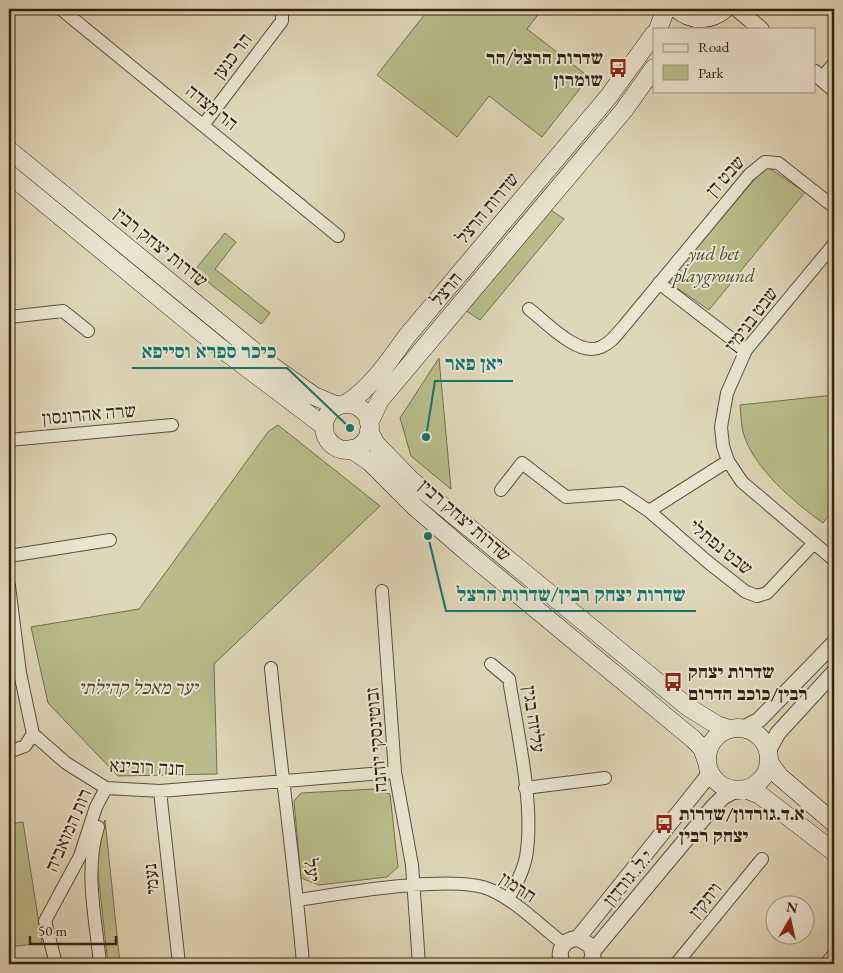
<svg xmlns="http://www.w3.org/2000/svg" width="843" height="973" viewBox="0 0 843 973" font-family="'EB Garamond','Frank Ruhl Libre',serif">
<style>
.green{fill:#b9bc8a;stroke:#766f4c}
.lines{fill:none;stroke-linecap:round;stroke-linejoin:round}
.minor-casing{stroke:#5d4f39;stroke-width:14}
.tertiary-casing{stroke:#5d4f39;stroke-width:17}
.secondary-casing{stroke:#32220e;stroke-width:19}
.minor{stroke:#eae5d2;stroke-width:12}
.tertiary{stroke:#eae5d2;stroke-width:15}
.secondary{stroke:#eae5d2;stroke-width:18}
.labels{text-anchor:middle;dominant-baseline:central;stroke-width:4;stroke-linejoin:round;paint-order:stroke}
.street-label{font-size:19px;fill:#32220e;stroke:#eae5d2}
.poi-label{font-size:19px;font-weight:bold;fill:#32220e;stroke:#eae5d2;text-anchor:start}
.park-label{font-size:19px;font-style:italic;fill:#54482d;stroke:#eae5d2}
.leader{fill:none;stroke:#0f766e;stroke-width:2}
.callout-dot{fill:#0f766e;stroke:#eae5d2;stroke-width:2}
.callout-label{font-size:20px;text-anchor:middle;font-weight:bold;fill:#0f766e;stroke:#eae5d2;stroke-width:4;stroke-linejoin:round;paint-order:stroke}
</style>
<rect width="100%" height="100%" fill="#dfd7b9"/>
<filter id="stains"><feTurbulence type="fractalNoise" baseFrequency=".004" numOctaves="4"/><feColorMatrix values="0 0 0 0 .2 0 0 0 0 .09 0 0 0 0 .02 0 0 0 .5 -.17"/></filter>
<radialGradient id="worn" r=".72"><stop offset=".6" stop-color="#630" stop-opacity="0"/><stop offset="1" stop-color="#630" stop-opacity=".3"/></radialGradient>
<path class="green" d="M429,9H535L540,12L527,29L589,77L542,137L489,96L457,137L377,75Z
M766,166L805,192L709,310L667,281Z
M545,206L564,219L480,320L462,308Z
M225,233L236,242L215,269L270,313L261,324L194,271Z
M439,358L451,489L411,456L400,418Z
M834,395V508L823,523C794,502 753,468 743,432C741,424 741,414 740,405Z
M278,425L380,506L214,664L217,774L118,776L48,703L31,627L139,609L268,432Z
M373,789L390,794L398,867L387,877L319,885L301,878L294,801L301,793Z
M105,820L120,964H108L96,855L97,844Z
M23,822L42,943L9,947V824Z"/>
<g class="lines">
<g class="minor-casing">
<path id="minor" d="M61,9L338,236
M822,78L834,63
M204,124L282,21V9
M834,244L746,350L727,393L721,427L723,446L728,461L742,482L834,560
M659,283L746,350
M529,309C546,322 579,358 601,347C611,343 617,334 624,326L749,175L765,162L778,163L834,207
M9,317L63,311L88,331
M9,440L172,425
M501,490L522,463L566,497L622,493L649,511L709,563L746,592L757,596L767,593L814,543
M649,511L728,461
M9,556L110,540
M9,586L20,673L33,734L66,763L106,788L160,791L395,772
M382,591L395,772L412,865L419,964
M491,664L509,679C517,732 535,805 526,857C523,873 515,886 508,899
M271,668C280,767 295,865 303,964
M9,752L25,746L33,734
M525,788L605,778
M160,791L179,964
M98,827C84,871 96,920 100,964
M298,900C340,894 455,873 491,890C518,902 540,926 564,944
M56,964L45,921L80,856L96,807L106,788
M676,964L762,859
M826,964L834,954"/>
</g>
<g class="tertiary-casing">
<path id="tertiary" d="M737,9L761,29
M814,72L834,89
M744,728L759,720L834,643
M768,751L778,733L834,672
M578,938L704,781L710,771
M593,951L713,807L723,797L736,790
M563,964C556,951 563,940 578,938L591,946L593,956L590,964"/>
</g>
<g class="secondary-casing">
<path id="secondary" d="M677,9C692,22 711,21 725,9
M658,29L666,9
M9,150L272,366L314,396L338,406
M9,174L218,346L324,426
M346,404C372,387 389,361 407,336L609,96L654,34
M324 427a23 23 0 1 1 46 0a23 23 0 1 1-46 0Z
M369,423L380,400L624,110L654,68
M369,431L376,444L411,480L688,707L717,725L730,729
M351,449L370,462L415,507L467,552L693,739L702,748L707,762
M707 759a31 31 0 1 1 62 0a31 31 0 1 1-62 0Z
M769,762L779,776L834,823
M745,789L760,795L834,852"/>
</g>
<use href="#minor" class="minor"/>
<use href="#tertiary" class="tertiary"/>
<use href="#secondary" class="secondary"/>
</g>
<defs>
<g id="bus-bare" transform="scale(1.5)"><path d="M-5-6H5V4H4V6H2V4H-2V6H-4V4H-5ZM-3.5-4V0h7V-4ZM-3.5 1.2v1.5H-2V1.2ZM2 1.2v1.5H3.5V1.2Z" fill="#8f2418" stroke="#eae5d2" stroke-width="2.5" paint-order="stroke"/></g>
</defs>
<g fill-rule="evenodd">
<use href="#bus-bare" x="618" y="68"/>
<use href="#bus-bare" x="673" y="682"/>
<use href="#bus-bare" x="664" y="824"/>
</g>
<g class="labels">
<g class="street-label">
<text transform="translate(232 56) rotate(-53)">הר כנען</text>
<text transform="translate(212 107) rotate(39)">הר מצדה</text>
<text transform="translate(725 176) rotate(-48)">שבט דן</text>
<text transform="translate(487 208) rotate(-50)">שדרות הרצל</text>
<text transform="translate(161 247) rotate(39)">שדרות יצחק רבין</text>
<text transform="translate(446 289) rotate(-50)">הרצל</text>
<text transform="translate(751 319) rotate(-53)">שבט בנימין</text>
<text transform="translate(89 414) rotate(-5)">שרה אהרונסון</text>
<text transform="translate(465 520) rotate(41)">שדרות יצחק רבין</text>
<text transform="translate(721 547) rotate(39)">שבט נפתלי</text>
<text transform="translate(534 719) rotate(82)">עליזה בגין</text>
<text transform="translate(376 740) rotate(-95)">זבוטינסקי יוהנה</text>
<text transform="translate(147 767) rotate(3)">חנה רובינא</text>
<text transform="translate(68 830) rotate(-66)">רות המואביה</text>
<text transform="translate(312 870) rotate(82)">יעל</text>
<text transform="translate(628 878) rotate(-50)">י.ל. גורדון</text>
<text transform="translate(151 879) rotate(-96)">נעמי</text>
<text transform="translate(518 887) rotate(33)">חרמון</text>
<text transform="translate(705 900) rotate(-51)">ויתקין</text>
</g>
<g class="poi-label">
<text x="603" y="57" text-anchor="end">שדרות הרצל/הר<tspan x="603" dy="22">שומרון</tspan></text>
<text x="688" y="671">שדרות יצחק<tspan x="688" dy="22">רבין/כוכב הדרום</tspan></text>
<text x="679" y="813">א.ד.גורדון/שדרות<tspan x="679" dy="22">יצחק רבין</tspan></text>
</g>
<g class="park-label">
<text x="714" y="253">yud bet<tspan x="714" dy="22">playground</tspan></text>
<text x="138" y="687">יער מאכל קהילתי</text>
</g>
</g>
<path class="leader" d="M350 428L287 368H132M426 437L435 381H513M428 536L446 611H696"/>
<g class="callout-dot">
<circle cx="350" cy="428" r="5"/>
<circle cx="426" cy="437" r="5"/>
<circle cx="428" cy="536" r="5"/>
</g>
<g class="callout-label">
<text x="209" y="358">כיכר ספרא וסייפא</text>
<text x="474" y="370">יאן פאר</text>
<text x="571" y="601">שדרות יצחק רבין/שדרות הרצל</text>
</g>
<rect width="843" height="973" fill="none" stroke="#dfd7b9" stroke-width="30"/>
<rect x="10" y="10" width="823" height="953" fill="none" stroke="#32220e" stroke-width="2.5"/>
<rect x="15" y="15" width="813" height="943" fill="none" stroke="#32220e"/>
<rect x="653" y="28" width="162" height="65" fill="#eae5d2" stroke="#a09784"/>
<rect x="663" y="44" width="25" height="8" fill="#eae5d2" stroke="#a09784"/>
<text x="698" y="52" font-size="15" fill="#32220e">Road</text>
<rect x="663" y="65" width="25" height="15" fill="#b9bc8a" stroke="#a09784"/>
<text x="698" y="78" font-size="15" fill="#32220e">Park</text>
<g transform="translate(790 920) rotate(9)"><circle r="24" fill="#eae5d2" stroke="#a09784"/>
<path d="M0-4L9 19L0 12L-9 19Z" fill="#8f2418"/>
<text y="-8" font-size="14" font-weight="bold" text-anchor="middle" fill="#32220e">N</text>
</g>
<path d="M30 936v8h86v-8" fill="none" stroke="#32220e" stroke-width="2.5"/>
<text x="38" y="936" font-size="15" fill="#32220e" stroke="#eae5d2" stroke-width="4" paint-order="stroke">50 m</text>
<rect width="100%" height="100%" filter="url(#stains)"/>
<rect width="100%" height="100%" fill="url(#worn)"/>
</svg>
